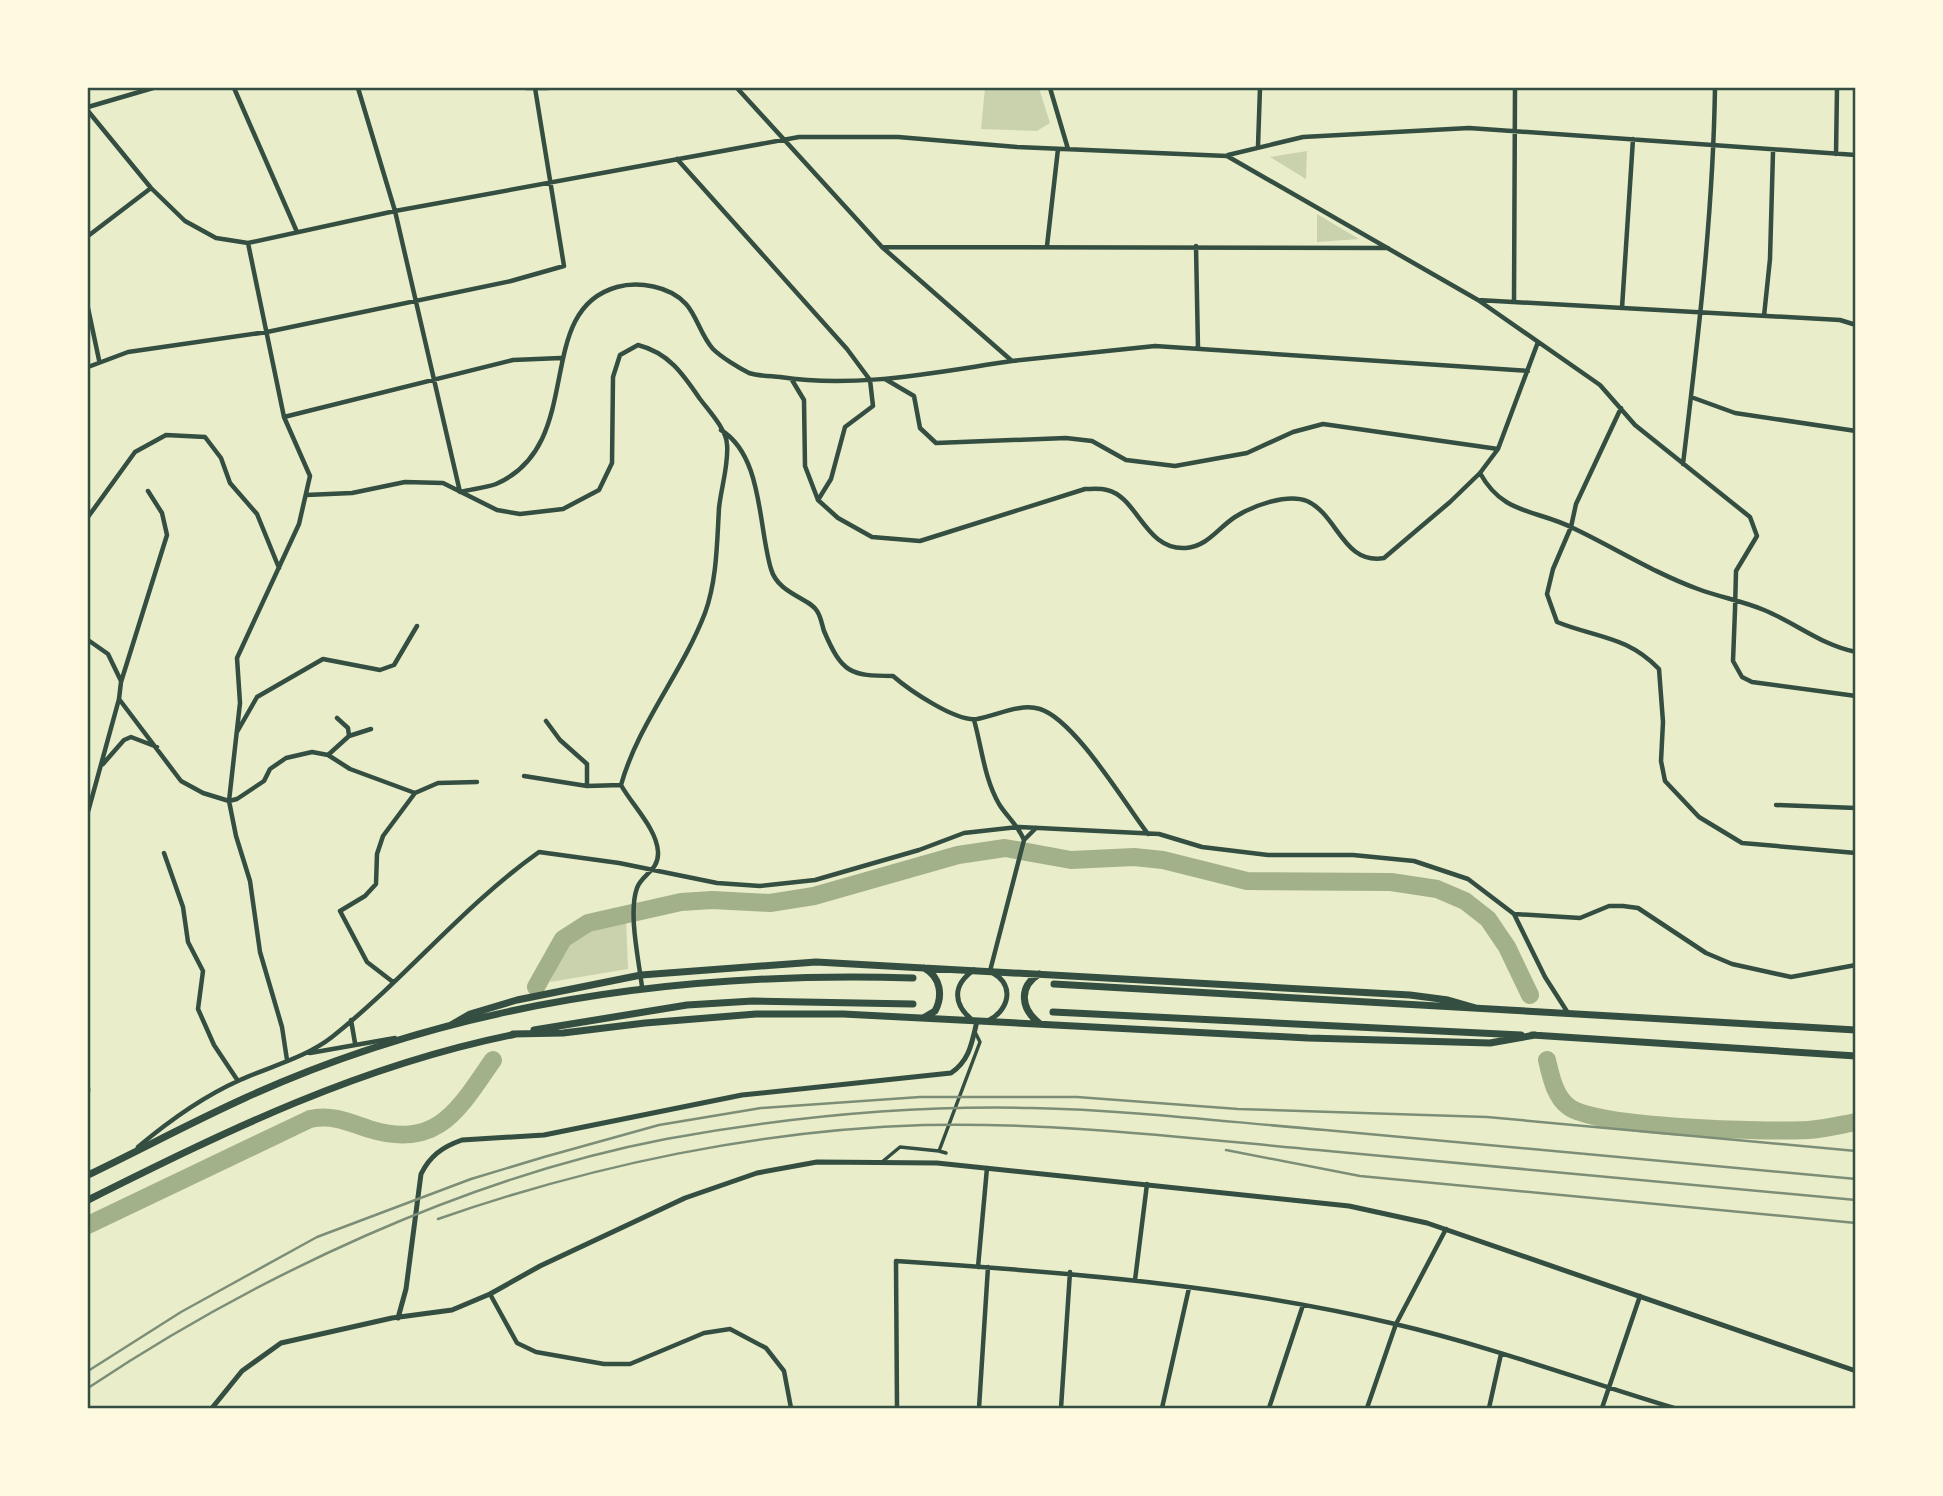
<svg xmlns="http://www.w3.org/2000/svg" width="1943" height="1496" viewBox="0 0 1943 1496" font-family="'Varela Round',sans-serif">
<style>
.green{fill:#cad2ad}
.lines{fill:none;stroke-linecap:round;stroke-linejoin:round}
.river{stroke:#a3b18a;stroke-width:18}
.pedestrian{stroke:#344e41;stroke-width:3.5}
.minor{stroke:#344e41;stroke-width:4.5}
.tertiary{stroke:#344e41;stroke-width:5}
.trunk{stroke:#344e41;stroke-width:7}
.rail{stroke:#7c8e77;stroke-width:2.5}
.neatline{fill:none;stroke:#344e41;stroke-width:2.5}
</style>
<rect width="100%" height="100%" fill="#e9edc9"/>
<path class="green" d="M985,88H1039L1050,123L1037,131L981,129Z
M1307,151L1306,179L1270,157Z
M1317,214L1359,239L1317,242Z
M626,917L628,969L550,982C572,933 574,931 626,917Z"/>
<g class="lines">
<path class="river" d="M536,987L563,939L588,923L681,902L712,900L770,903L814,896L958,855L1005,848L1071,860L1134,857L1163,860L1247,881L1391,882L1437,889L1465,901L1488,919L1507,947L1530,995
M1547,1060C1551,1077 1555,1097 1569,1107C1599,1128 1766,1132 1808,1130C1824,1129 1840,1125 1856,1122
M88,1225L310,1119C331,1114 349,1122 369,1129C438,1150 458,1110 493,1060"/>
<path class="pedestrian" d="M939,1151L946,1153
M882,1162L900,1147L939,1151L980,1042L975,1032"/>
<path class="minor" d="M234,88L297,232
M358,88L395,211L460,492C471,489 485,488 496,484C588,444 531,311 617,287C638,281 670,286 686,304C697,316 701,336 713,349C721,357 739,368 749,373C758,376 771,376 780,377C857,389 936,372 1012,361
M526,88H548
M737,88L882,247L1012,361L1155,346L1528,371
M1050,88L1068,149
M88,107L153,88
M88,111L151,188L185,221L216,238L248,243L395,211L799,137H898L1017,147L1227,156L1478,300L1840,320L1856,325
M1258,146L1260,88
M1836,154L1837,88
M1228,155L1303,137L1469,128L1856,155
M677,159L847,349L870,380L873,406L845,427L831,479L818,500
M88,236L151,188
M248,243L284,417L310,476L299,524L237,658L240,703L229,801L236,836L250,881L260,952L282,1027L287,1060
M1047,246L1058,149
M1196,246L1198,349
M882,247L1388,248
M1478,300L1600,385L1635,425L1750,517L1757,536L1736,571L1735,610L1733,661L1742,677L1752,682L1856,696
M1514,302L1515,88
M88,308L99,360
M1622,308L1633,139
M1764,316L1770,259L1773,152
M88,367L128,352L267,332L511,281L564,266L535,88
M885,379L914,396L920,428L936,443L1066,438L1092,441L1126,460L1175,466L1247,453L1293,432L1323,424L1498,449
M792,380L804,400L805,466L818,500L838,518L872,537L920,541L1085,489C1092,489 1100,488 1107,490C1138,497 1145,551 1186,548C1208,546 1218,528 1235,517C1252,506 1287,493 1307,501C1338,515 1343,565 1384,558L1450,502L1480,473L1498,449L1538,342
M1691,397L1735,413L1856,431
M1621,408L1576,504L1571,527L1553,569L1547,594L1557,622C1597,638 1627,636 1659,669L1663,722L1661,761L1665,781L1699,817L1742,843L1856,853
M284,417L513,360L561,358
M721,430C763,456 758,526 771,569C778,594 810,598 817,611C821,617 822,625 824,631C842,673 850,676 893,676C909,690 956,722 977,719C998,715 1020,703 1040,709C1075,720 1125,804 1148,834
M1683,464C1698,339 1713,214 1715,88
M1480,473C1503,515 1535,509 1573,528C1615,548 1654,573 1698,589C1719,597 1743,601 1764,610C1796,623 1821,645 1856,652
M306,495L352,493L405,482L443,483L497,510L520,514L563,509L599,490L612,463L613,377L620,355L638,345C669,353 683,374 700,399C709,411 726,429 727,444C729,464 721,488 719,508C717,542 717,580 705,613C682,673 638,724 621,785C632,805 657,829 658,852C659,871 642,874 637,888C628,913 639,961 642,987
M88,517L135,452L166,435L205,437L221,458L230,483L257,514L279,568
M88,640L108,654L121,681
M119,699L181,781L203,793L229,801L237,799L264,781L270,769L286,758L312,752L328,755L350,769L415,793
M337,718L348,728L349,736
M974,720C982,748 984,778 999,804C1007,817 1018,825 1024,840
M546,721L560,740L587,764V786
M237,732L257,697L323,659L380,670L394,665L417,626
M328,755L349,736L371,729
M103,764L124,740L131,737L157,747
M524,776L587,786L621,785
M1776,805L1856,808
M88,812L119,699L121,682L167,535L162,513L148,491
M164,853L183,907L188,942L203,971L198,1009L214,1045L238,1081
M1514,914L1580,918L1609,906H1623L1638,908L1706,953L1732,964L1791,977L1856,965
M990,971L1024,840L1036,828
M393,982L367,962L340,911L365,896L376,884L377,854L383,836L415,793L438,783L477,782
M351,1020L355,1043
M310,1053L395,1038
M88,1088V1092
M138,1147C170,1120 202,1097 240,1080C271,1066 305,1058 332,1037C405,979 463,906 539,852L619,863L717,883L760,886L815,880L919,850L964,833L1019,827L1159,834L1202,847L1268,855H1353L1414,861L1468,879L1514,914L1545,977L1568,1013
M978,1267L987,1168
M1135,1280L1147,1184
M490,1294L517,1343L536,1352L604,1364H630L704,1333L730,1329L766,1348L784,1371L791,1408
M897,1408L896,1261C1063,1272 1232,1285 1395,1324C1489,1346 1581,1380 1674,1408
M979,1408L988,1267
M1061,1408L1070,1272
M1162,1408L1189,1288
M1269,1408L1303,1305
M1367,1408L1396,1324L1446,1229
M1489,1408L1501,1354
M1602,1408L1640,1296"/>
<path class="tertiary" d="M972,1020C953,1004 952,985 974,970
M987,1021C1008,1012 1016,986 993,973
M398,1318L406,1289L421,1174C430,1156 442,1147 462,1140L544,1135L742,1095L951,1073C970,1060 972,1042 977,1021
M212,1408L242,1371L281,1343L392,1318L452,1310L490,1294L540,1266L685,1198L757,1173L817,1162L937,1163L1349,1206L1427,1223L1856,1371"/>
<path class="trunk" d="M924,968C941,977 943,996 935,1011L925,1017
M1054,984L1856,1030
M1053,1012L1521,1035
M1039,1023C1021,1009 1018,987 1039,974
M451,1025L470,1014L517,1000L641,975L816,962L1410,995L1448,1000L1476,1008
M534,1030L687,1005L753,1001L913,1004
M513,1034L563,1033L645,1023L756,1014H843L1308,1038L1490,1043L1535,1035
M1532,1035L1856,1056
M88,1175C140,1150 192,1122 245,1098C455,1002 684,971 913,978
M88,1200C228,1130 361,1065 516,1034"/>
<path class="rail" d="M1226,1150L1360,1176L1856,1223
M438,1219C593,1165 760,1130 924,1125C1055,1122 1187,1138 1318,1150C1497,1167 1676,1183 1856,1200
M88,1371L181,1312L317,1237L471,1179L544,1157L659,1125L761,1108L920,1097H1077L1238,1109L1487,1117L1856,1151
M88,1388C256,1276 467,1177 666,1139C787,1117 910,1105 1032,1108C1130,1110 1228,1122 1325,1130C1502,1145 1679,1162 1856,1179"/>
</g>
<rect width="1943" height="1496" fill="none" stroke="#fefae0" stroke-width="178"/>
<rect x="89" y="89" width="1765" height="1318" class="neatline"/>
</svg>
